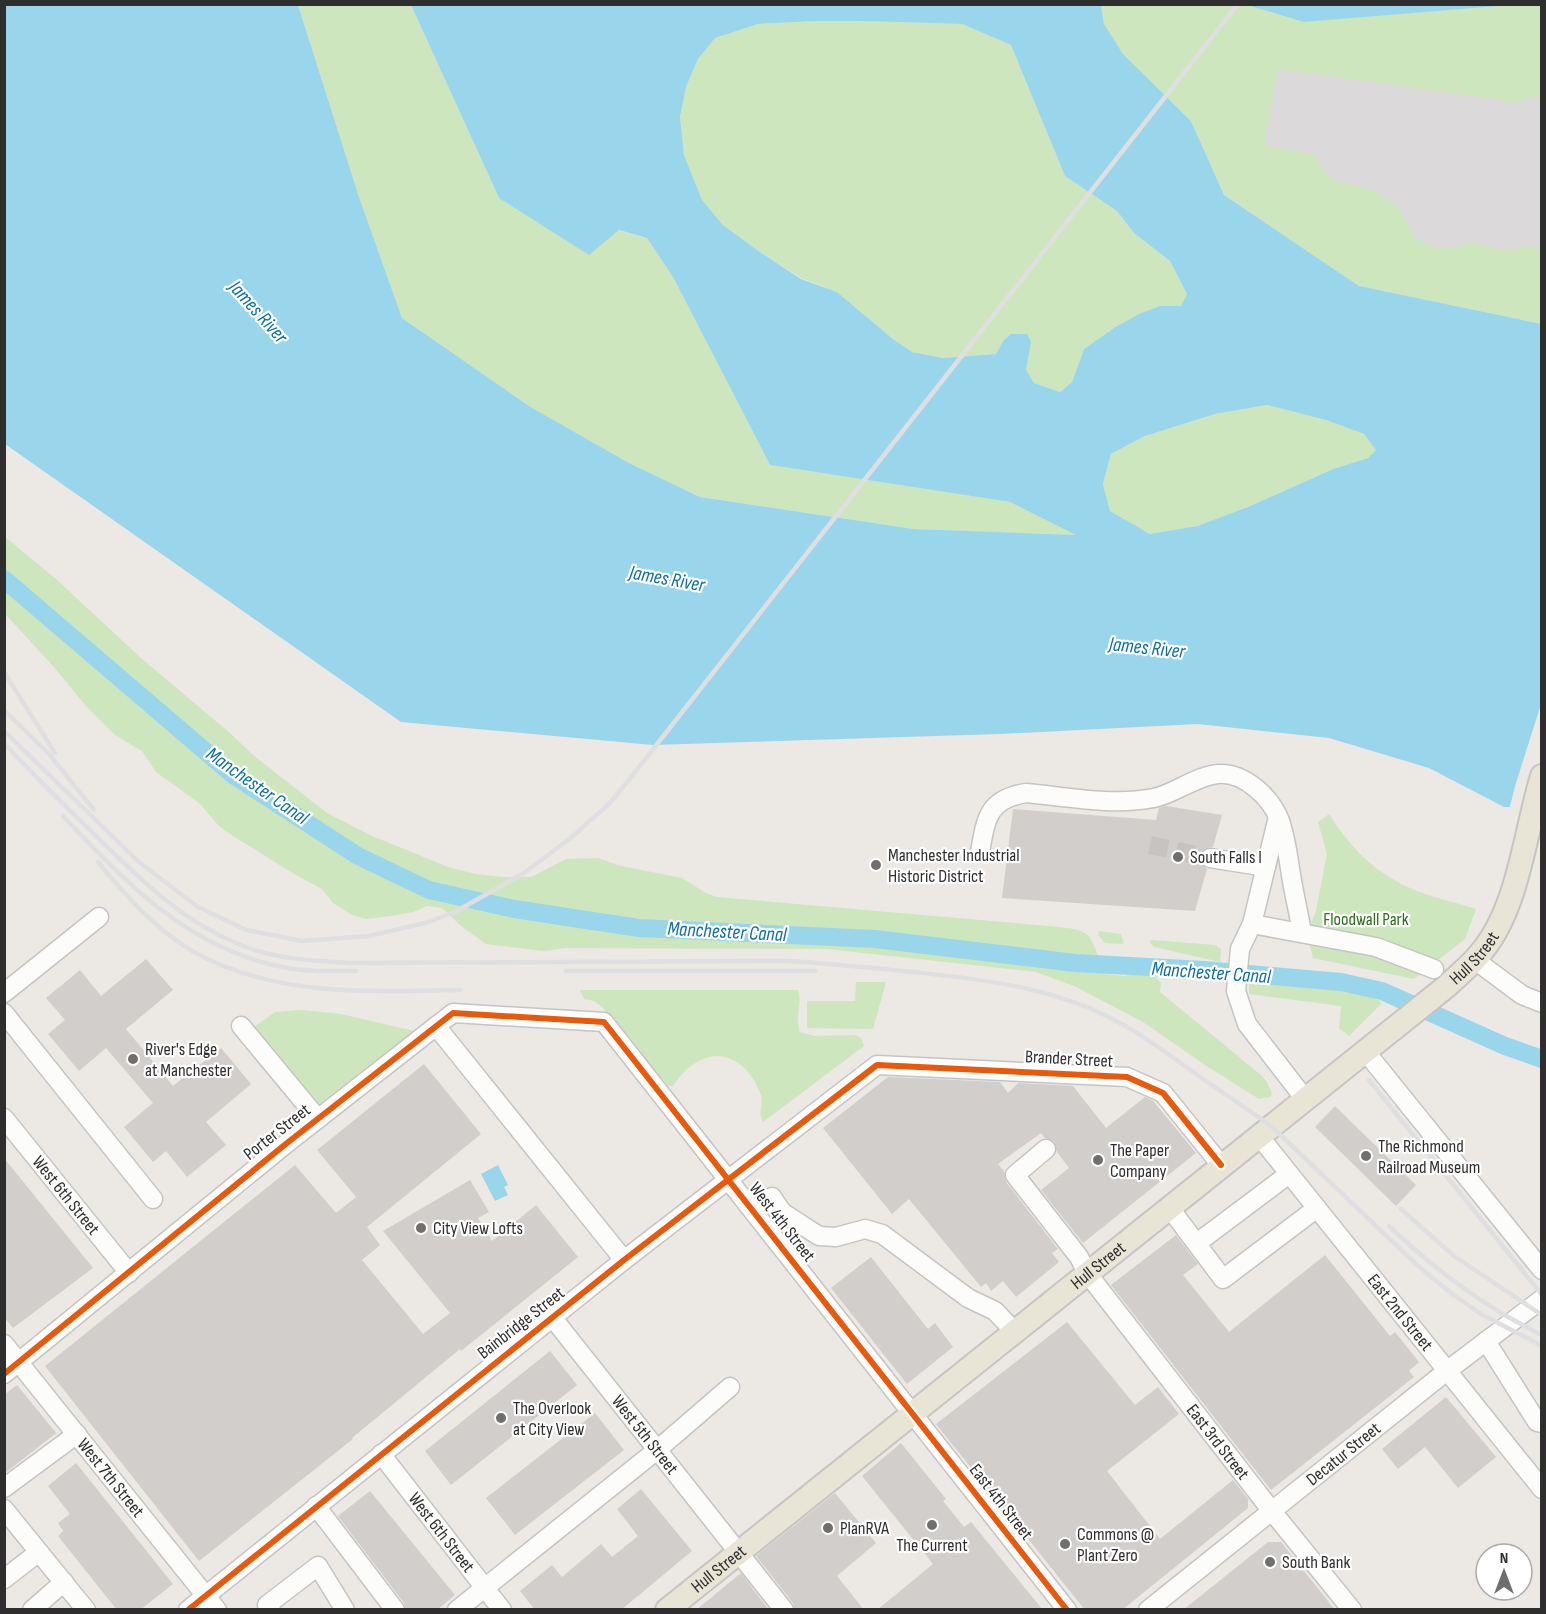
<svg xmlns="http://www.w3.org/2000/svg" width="1546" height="1614" viewBox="0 0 1546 1614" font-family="'Sofia Sans Condensed',sans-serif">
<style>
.industrial{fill:#dcd9db}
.green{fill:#cee6be}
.water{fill:#99d6ec;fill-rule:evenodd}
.pier{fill:#ece8e4}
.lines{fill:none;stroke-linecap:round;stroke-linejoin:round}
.canal{stroke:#99d6ec;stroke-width:18}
.building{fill:#d1cecb}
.minor-tunnel{stroke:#c6c3c0;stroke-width:18;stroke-dasharray:18 9;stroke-linecap:butt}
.minor-casing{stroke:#c5c4c5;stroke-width:21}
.major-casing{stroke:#c6c5c4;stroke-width:26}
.minor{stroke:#fcfcfb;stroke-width:18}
.major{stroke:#e8e4d6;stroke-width:22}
.rail{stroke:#dfdfe1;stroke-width:4.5}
.cycleway-casing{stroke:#fff;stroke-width:10}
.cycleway{stroke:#e8590c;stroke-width:6}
.poi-dot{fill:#706f6e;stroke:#fff;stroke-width:2}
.labels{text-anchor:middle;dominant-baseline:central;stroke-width:4.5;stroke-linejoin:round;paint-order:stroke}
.poi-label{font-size:18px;fill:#2e2e2e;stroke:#fff;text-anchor:start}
.park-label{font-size:18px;fill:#2c6e1b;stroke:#fff}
.street-label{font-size:18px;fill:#2e2e2e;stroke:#fff}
.water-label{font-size:20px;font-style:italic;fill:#0d6fa3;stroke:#fff}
</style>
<rect width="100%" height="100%" fill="#ece8e4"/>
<path class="industrial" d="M1101,5H1247L1304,22L1511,5H1541V324L1359,286Z"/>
<path class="green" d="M298,5H411L499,198L647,238L673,277L770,465L1010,502L1078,535L914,529L700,497L629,463L529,406L402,318L359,197Z
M1101,5H1247L1304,22L1511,5H1541V98L1529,97L1525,99L1523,103L1278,69L1265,138L1267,146L1313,154C1319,161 1321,170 1329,176C1339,184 1356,185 1368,189C1390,196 1408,217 1414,237C1433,248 1450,253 1470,242L1499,249H1515L1526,246L1541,247V324L1359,286L1224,195L1191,121L1123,54L1104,24Z
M815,21H862L962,24L1011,45L1065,176L1117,211L1134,233L1170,261L1187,294L1181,306H1160L1114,328L1084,349L1072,382L1060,392L1034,383L1003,341L996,354L943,358L912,352L893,339L837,292L801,278L760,252L723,225L702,200L684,155L680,117L686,87L698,59L715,38L758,24Z
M1267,405L1326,420L1364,434L1376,450L1368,458L1333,469L1248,507L1197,526L1150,534L1110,511L1103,484L1111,454L1145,436L1215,414Z
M4,536L56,579L141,658L230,733L253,755L327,813L372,836L451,868L476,874L504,877H531L566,859L598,858L621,866L682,878L706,893L717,897L1048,926C1096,930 1088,932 1105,974L1125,976L1140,972H1151L1161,983L1160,992L1261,1075L1267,1082L1272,1094L1270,1097L1259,1099L1205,1065L1143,1022L1074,986L1036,972L827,949L566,948L543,951L486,944L461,926L442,908L427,906L413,912L391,916L366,919L352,915L333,903L322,889L294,874L233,836L219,826L199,803L156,772L142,751L115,735L86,706L53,666L5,614Z
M1329,814C1350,847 1374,872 1410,888C1430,897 1454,902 1476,909L1465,939L1414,979L1313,958L1307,934L1316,911L1327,854L1318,822Z
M1099,931L1121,934L1124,943L1121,944L1105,943L1098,935Z
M1152,940L1215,945L1221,949L1220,962L1154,947L1149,941Z
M1249,978L1285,981L1312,987H1349L1364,990L1382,1003L1349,1036L1339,1028L1341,1006L1249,994Z
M856,982H886L873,1029L807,1028V1001H855Z
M580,990H798C803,1004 794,1018 800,1032L814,1036L856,1035L861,1038L864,1046L763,1122C757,1113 764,1104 761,1095C743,1047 701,1043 673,1086H668L663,1079L655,1074L603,1008L594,1001L584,999Z
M301,1010L341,1014L414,1031L319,1104L254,1027L275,1012Z"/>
<path class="water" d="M5,5H298L359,197L402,318L529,406L629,463L700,497L914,529L1076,535L1010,502L770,465L673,277L647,238L619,230L589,255L499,198L411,5H1101L1104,24L1123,54L1191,121L1224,195L1359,286L1541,324V807H1504L1429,768L1329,738L1198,724L999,734L653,745L401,722L5,444ZM815,21H862L962,24L1011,45L1065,176L1117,211L1134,233L1170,261L1187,294L1181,306H1160L1139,314L1114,328L1084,349L1072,382L1060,392L1034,383L1026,370L1031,342L1027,334H1011L1003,341L996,354L943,358L912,352L893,339L837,292L801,279L760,252L723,225L702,200L684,155L680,117L686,87L698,59L715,38L758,24ZM1267,405L1326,420L1364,434L1376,450L1368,458L1333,469L1248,507L1197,526L1150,534L1110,511L1103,484L1111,454L1145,436L1215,414Z
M1247,5V4L1511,5L1304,22Z
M498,1165L508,1185L504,1187L508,1195L495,1201L481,1174Z"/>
<path class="pier" d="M1542,701V810H1509L1516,783Z"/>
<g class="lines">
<path class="canal" d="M4,579L233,775L358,856L429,890L514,909L639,928L875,939L1075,963L1204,970L1341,982L1382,991L1505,1046L1542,1059"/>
</g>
<path class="building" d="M1166,806L1222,815L1213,847L1205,848L1199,856L1200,863L1207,869L1195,911L1002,898L1013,809L1156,820L1159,808Z
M146,959L173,990L126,1029L173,1086L221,1048L251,1084L206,1122L226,1145L187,1177L166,1151L153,1162L124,1127L153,1103L106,1048L79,1071L48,1034L65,1020L46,998L80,970L101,996Z
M424,1064L481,1134L367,1227L380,1245L362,1260L423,1334L450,1313L383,1231L470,1180L489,1212L478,1218L492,1241L536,1205L578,1257L461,1351L460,1349L352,1438L353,1439L199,1561L45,1366L295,1165L336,1213L356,1197L317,1150Z
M888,1077L1000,1082L1008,1093L1018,1083L1073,1086L1106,1128L1145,1097L1153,1101L1196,1153L1083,1243L1041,1190L1069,1168L1057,1152L1054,1141L1045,1138L1041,1133L998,1164L1004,1171L1006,1182L1058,1249L1052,1253L1059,1262L1016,1297L1003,1281L991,1291L986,1283L981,1287L909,1199L892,1214L823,1128Z
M1335,1106L1416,1185L1396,1206L1315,1127Z
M4,1158L93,1268L13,1328L4,1317Z
M1176,1235L1198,1264L1183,1275L1229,1332L1325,1255L1390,1336L1395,1332L1419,1362L1409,1371L1414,1377L1271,1490L1111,1285Z
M871,1257L928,1329L935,1323L953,1347L907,1384L831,1288Z
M1067,1322L1135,1405L1158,1387L1179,1414L1107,1471L1160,1539L1233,1480L1248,1499V1508L1122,1610H1085L936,1424Z
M550,1351L577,1385L451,1485L425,1451Z
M17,1385L56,1433L4,1474V1395Z
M1446,1397L1496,1457L1458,1488L1425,1447L1398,1469L1382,1449Z
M595,1413L624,1450L515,1535L486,1498Z
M901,1443L946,1499L943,1501L964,1527L971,1522L1043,1610H877L933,1564L862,1476Z
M76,1463L173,1584L140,1610H117L58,1536L63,1531L58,1523L70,1514L48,1486Z
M641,1489L692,1551L621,1610H535L520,1591L552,1565L562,1577L601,1544L612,1557L638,1536L617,1509Z
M370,1491L455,1595L437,1610H406L404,1603L338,1516Z
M835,1493L876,1543L837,1576L864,1610H795L793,1603L756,1556Z
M1268,1542H1281L1335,1610H1183Z
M741,1573L769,1610H696Z"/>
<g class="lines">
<path class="minor-tunnel" d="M1150,845L1210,858"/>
<g class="minor-casing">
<g id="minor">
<path d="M1278,817L1252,924L1240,949L1236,991L1247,1024L1305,1099"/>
<path d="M980,852C986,818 988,799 1026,793C1068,797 1112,806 1154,798C1176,793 1196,776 1218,774C1244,772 1271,797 1280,821C1286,838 1288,856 1291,875C1294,894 1299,914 1302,933"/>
<path d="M1210,858L1266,867"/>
<path d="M1252,924L1376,947L1434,969"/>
<path d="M1475,960L1522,995L1542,1003"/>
<path d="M4,993L99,917"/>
<path d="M4,1013L153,1199"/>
<path d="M241,1026L318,1119"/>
<path d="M436,1026L624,1260"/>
<path d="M1365,1051L1542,1270"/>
<path id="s1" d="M4,1118L129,1273"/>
<path id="s2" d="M1259,1136L1542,1489"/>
<path id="s3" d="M1046,1149L1015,1175L1079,1257L1087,1273L1271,1510L1352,1610"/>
<path d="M1169,1207L1223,1279L1317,1208"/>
<path d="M754,1211L772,1197L782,1212L819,1236L836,1237L865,1229L882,1234L968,1298L995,1311L1014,1331"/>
<path d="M1197,1243L1289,1174"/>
<path id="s4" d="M552,1317L784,1610"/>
<path d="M1486,1341L1537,1422L1542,1423"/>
<path id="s5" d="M4,1344L217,1610"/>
<path d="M4,1374L287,1143L453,1013L604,1022L1067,1610"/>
<path id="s6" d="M381,1454L502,1610"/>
<path d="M4,1488L77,1434"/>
<path d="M316,1506L395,1610"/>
<path d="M4,1509L86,1610"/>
<path d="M4,1579L39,1552"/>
<path d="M32,1610L64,1582"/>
<path d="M188,1610L624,1260L877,1065L1127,1077L1163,1093L1221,1165"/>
<path d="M271,1610L267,1605L318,1566L345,1610"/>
<path d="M457,1610L657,1450L730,1387"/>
<path id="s7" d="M1148,1610L1448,1370L1542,1299"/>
</g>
</g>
<g class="major-casing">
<g id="major">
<path id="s8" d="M667,1610L1447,986C1459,974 1473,964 1483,950C1519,905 1525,832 1542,776"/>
</g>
</g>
<use href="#minor" class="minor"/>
<use href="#major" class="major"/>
<path class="rail" d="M4,672L55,753
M4,710L49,754L94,810
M4,731L139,862L198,907L246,930L302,941L369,936L425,923L455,912L524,873L572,837L609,804L632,776L1238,4
M4,743C32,774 61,802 91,831C138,877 180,921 243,946C277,959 314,961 350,963L786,961C829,963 871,968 914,972C976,979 1037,985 1096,1011C1135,1028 1169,1055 1203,1079C1226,1095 1249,1110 1271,1126L1417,1265L1452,1294L1481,1314L1542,1346
M63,816C127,884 188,948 282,967C306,972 331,971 356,971
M98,862C125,895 156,930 194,952C278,998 368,991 460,990
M566,971H815
M1369,1080L1542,1295
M1401,1209L1454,1256L1542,1315
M1389,1226C1435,1270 1484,1307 1542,1335"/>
<g class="cycleway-casing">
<path id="cycleway" d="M4,1374L287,1143L453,1013L604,1022L1067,1610
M188,1610L624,1260L877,1065L1127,1077L1163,1093L1221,1165"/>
</g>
<use href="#cycleway" class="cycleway"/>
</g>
<g class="poi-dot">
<circle cx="1178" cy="857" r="6"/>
<circle cx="876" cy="865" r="6"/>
<circle cx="133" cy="1059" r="6"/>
<circle cx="1366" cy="1156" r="6"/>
<circle cx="1098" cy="1160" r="6"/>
<circle cx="421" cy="1228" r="6"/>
<circle cx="501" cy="1418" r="6"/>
<circle cx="932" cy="1525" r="6"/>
<circle cx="828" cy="1528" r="6"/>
<circle cx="1065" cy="1544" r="6"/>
<circle cx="1270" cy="1562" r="6"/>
</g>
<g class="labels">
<g class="poi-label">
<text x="888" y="855">Manchester Industrial<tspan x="888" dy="21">Historic District</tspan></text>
<text x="1190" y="857">South Falls I</text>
<text x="145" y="1049">River's Edge<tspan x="145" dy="21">at Manchester</tspan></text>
<text x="1378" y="1146">The Richmond<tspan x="1378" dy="21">Railroad Museum</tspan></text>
<text x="1110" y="1150">The Paper<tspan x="1110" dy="21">Company</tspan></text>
<text x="433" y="1228">City View Lofts</text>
<text x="513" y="1408">The Overlook<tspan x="513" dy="21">at City View</tspan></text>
<text x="840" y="1528">PlanRVA</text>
<text x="1077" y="1534">Commons @<tspan x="1077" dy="21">Plant Zero</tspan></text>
<text x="932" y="1545" text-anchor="middle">The Current</text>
<text x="1282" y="1562">South Bank</text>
</g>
<g class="park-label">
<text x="1366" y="919">Floodwall Park</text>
</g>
<g class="street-label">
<text stroke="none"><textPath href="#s8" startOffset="1038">Hull Street</textPath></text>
<text transform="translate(1069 1059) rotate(3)">Brander Street</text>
<text transform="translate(277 1132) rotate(-38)">Porter Street</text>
<text stroke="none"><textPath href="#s1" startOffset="99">West 6th Street</textPath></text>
<text transform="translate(782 1222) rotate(52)">West 4th Street</text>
<text stroke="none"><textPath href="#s8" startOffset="552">Hull Street</textPath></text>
<text stroke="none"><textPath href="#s2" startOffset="226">East 2nd Street</textPath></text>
<text transform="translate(521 1323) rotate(-38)">Bainbridge Street</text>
<text stroke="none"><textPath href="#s4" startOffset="150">West 5th Street</textPath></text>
<text stroke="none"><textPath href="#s3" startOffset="376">East 3rd Street</textPath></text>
<text stroke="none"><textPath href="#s7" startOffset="250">Decatur Street</textPath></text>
<text stroke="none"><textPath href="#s5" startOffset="171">West 7th Street</textPath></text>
<text transform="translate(1001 1502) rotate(52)">East 4th Street</text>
<text stroke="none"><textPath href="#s6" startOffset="99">West 6th Street</textPath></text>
<text stroke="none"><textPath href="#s8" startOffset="66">Hull Street</textPath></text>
</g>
<g class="water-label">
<text transform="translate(258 312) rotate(48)">James River</text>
<text transform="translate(667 579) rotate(10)">James River</text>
<text transform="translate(1147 648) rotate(6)">James River</text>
<text transform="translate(257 786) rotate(35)">Manchester Canal</text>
<text transform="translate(727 932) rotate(3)">Manchester Canal</text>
<text transform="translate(1211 973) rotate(4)">Manchester Canal</text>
</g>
</g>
<rect width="1546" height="1614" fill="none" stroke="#2e2e2e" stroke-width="12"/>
<g transform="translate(1504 1572)"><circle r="28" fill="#ffffff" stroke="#ababab" stroke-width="1.5"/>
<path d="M0-4.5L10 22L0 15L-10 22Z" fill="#706f6e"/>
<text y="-9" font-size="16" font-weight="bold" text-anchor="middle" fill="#2e2e2e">N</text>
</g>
</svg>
